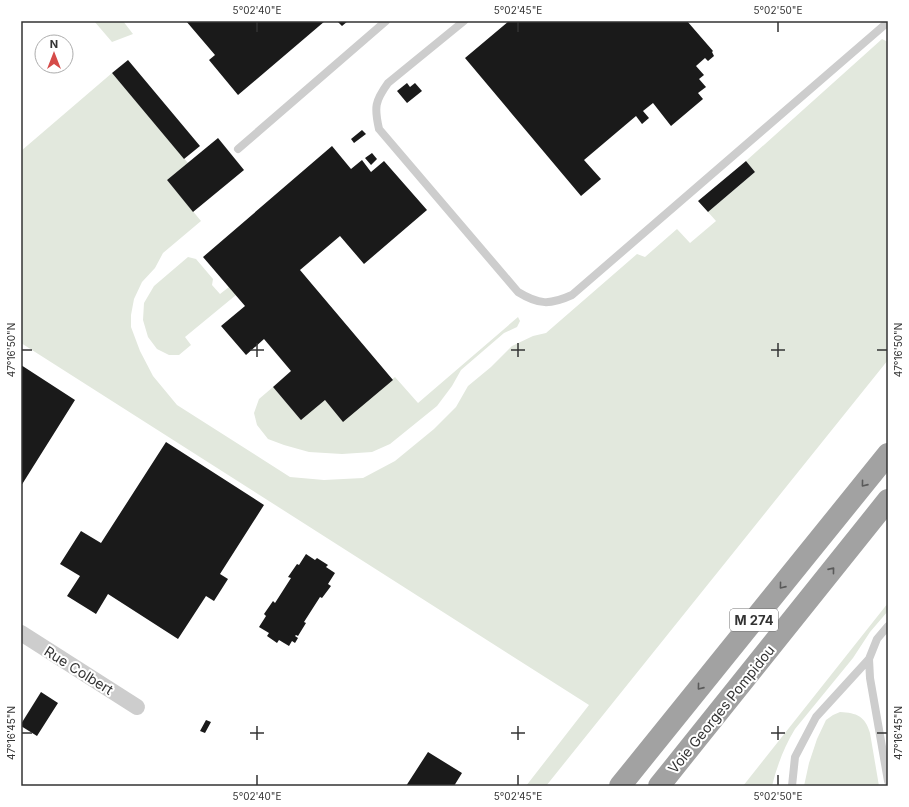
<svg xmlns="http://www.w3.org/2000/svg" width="909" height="807" viewBox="0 0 909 807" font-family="Inter,sans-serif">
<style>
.green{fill:#e2e8dd}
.building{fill:#1a1a1a}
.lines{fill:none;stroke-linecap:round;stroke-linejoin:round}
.service{stroke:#cdcdcd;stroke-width:8}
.minor{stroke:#cdcdcd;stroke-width:16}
.trunk{stroke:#a2a2a2;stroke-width:22}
.oneway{stroke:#5a5a5a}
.ticks{fill:none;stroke:#333;stroke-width:1.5}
.labels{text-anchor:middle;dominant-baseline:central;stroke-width:4;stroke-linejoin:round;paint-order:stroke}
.shield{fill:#fff;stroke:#707070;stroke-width:1}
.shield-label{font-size:13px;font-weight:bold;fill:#333}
.street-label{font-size:14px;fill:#333;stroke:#fff}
.neatline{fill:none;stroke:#333;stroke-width:1.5}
.ticks-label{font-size:10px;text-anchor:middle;fill:#333}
</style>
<rect width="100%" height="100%" fill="#fff"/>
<path class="green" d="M94,21H123L133,34L112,42Z
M882,39L888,42V360L546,786H526L589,705L21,343V151L112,73L188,163L167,180L201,221L163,253L155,268L142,282L134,299L131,315V327L140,351L153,376L177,405L290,477L324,480L363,478L395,461L434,429L456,407L468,386L491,367L512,346L533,336L546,333L637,254L645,257L677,229L690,243L716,221L708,212L755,172L746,161Z
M188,257L196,259L213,279L212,285L220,294L229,287L236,295L185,337L191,345L179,355H169L157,349L148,337L143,320L144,303L154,286Z
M518,317L520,321L517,327L504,333L461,370L452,386L437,406L390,444L372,452L342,454L309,452L284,445L268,439L257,425L254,413L259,399L273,387L300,419L325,400L343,421L395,377L418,403Z
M888,603V611L870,632L853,658L795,729C784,747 777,766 772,786H743Z
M840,712C857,713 865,716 870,733L879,786H804L809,763L817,739L826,720L833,715Z"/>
<path class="building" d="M186,21H325L238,95L209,60L215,55Z
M337,21H348L342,26Z
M509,21H687L713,51L712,52L714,56L708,61L705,58L696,66L704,75L699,79L706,87L698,93L703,99L671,126L653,103L643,111L649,118L642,124L636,116L584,160L601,179L581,196L465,58Z
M128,60L200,146L184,159L112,73Z
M407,83L410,87L415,83L422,91L407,103L397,91Z
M362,130L366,134L354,143L351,139Z
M218,138L244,170L193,212L167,180Z
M332,146L351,169L362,160L371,172L384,161L427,210L364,264L340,236L300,270L393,380L343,422L325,400L301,420L300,419L273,387L291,371L264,339L246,355L221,326L245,306L203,257Z
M372,153L377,159L371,165L365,158Z
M746,161L755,172L708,212L698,201Z
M21,365L75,400L21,486Z
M166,442L264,505L220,574L228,579L214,601L206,596L178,639L108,594L96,614L67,596L80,576L60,564L81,531L101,543Z
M306,554L315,560L317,558L328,565L326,567L335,573L328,584L331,586L322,598L320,597L304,622L306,623L298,636L296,635L295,636L298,638L295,643L292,641L289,646L279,640L277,643L267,636L269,633L259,627L266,616L264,614L273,601L275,603L291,578L288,577L297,564L299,565Z
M41,692L58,703L37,736L21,726V724Z
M206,720L211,722L205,733L200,731Z
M428,752L462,773L454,786H406Z"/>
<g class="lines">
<path class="service" d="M464,21L388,83C375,101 374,107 379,129L518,292C539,305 550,305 572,295L888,22
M238,149L386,21
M888,626L877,639L869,659L870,678L888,781
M792,786L795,757L816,717L869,659"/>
<path class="minor" d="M21,633L137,707"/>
<path class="trunk" d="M620,786L888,454
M659,786L888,500"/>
</g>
<defs><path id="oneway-chevron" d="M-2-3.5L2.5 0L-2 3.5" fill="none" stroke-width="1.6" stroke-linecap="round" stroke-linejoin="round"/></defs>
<g class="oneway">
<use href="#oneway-chevron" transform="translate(864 484) rotate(129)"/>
<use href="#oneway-chevron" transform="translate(832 570) rotate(-51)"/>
<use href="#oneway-chevron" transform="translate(782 586) rotate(129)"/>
<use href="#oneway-chevron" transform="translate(700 687) rotate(129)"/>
</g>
<path class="ticks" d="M257,22V32M518,22V32M778,22V32M257,343V357M518,343V357M778,343V357M22,350H32M250,350H264M511,350H525M771,350H785M877,350H887M257,726V740M518,726V740M778,726V740M22,733H32M250,733H264M511,733H525M771,733H785M877,733H887M257,775V785M518,775V785M778,775V785"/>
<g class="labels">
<rect class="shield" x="730" y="609" width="48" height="22" rx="3"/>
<g class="shield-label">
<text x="754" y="620">M 274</text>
</g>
<g class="street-label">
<text transform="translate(79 670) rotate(32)">Rue Colbert</text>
<text transform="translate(721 709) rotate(-51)">Voie Georges Pompidou</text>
</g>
</g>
<rect width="909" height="807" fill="none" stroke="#ffffff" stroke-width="44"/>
<g transform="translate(54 54)"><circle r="19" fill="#ffffff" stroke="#adadad"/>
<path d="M0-3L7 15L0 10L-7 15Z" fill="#d54b49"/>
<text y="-6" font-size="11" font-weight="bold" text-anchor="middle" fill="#333333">N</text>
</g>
<rect x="22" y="22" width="865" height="763" class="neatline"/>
<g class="ticks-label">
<text x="257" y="14">5°02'40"E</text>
<text x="518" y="14">5°02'45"E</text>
<text x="778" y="14">5°02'50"E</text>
<text transform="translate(11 350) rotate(-90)" y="4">47°16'50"N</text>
<text transform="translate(898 350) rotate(-90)" y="4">47°16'50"N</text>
<text transform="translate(11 733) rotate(-90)" y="4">47°16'45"N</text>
<text transform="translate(898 733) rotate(-90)" y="4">47°16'45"N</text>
<text x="257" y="800">5°02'40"E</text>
<text x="518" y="800">5°02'45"E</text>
<text x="778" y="800">5°02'50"E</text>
</g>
</svg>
